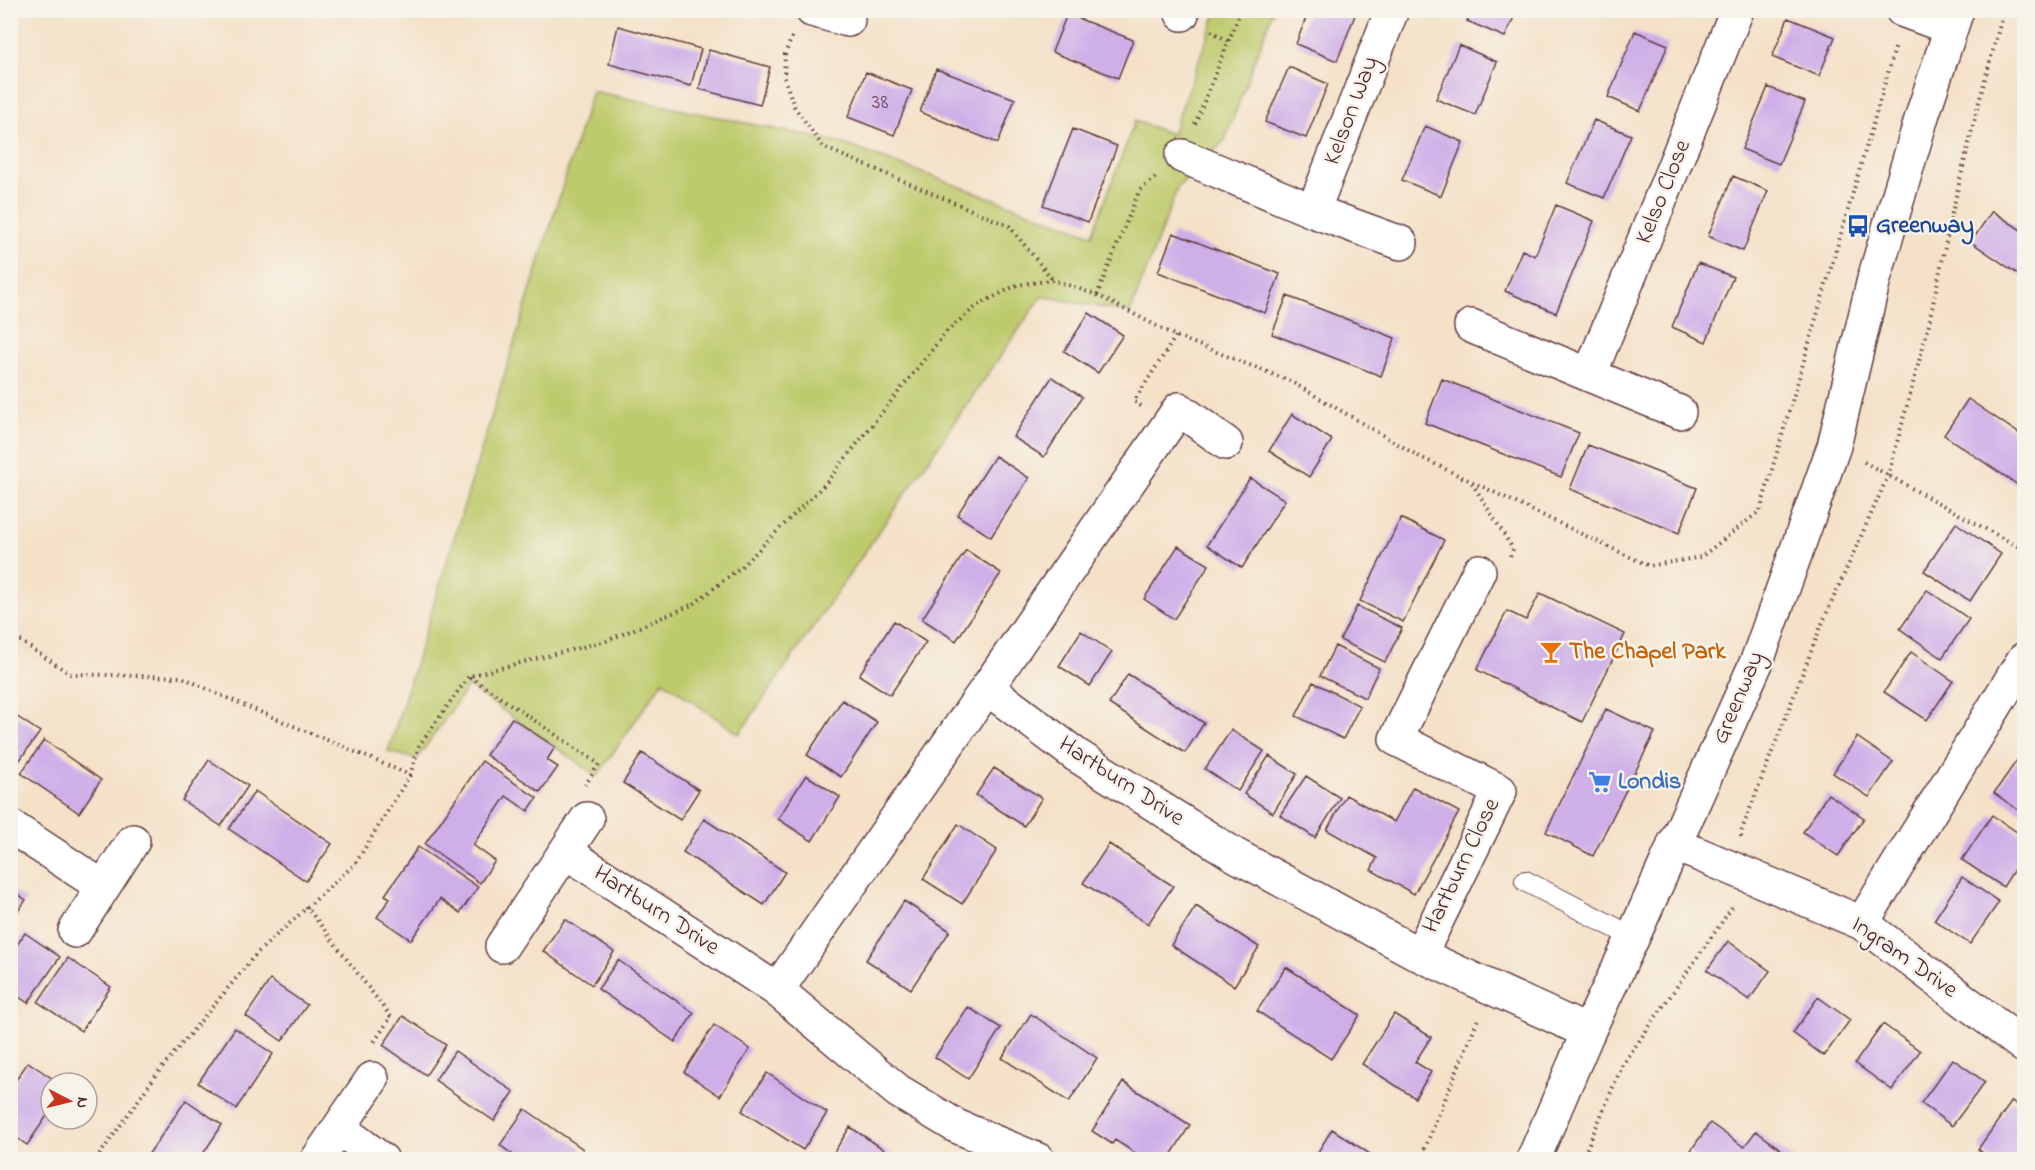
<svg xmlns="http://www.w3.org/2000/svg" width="2035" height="1170" viewBox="0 0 2035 1170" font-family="'Indie Flower',sans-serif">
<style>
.green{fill:#becb6d;stroke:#84754c;stroke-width:1.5}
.building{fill:#ceafe8}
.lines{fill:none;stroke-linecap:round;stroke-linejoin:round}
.service-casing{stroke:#643c43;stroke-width:22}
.minor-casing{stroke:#643c43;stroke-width:36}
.tertiary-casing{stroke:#643c43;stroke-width:36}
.path{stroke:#643c43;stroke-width:4;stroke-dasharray:1.5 4.5;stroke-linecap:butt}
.service{stroke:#fff;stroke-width:20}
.minor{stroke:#fff;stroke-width:33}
.tertiary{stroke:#fff;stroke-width:33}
.labels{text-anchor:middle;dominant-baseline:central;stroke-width:5;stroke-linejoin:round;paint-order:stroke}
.number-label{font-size:21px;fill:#6b435a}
.street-label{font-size:24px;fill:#4a1f2b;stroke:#f7f3e8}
.transit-label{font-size:24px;font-weight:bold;fill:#164399;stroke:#f7f3e8;text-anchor:start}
.food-label{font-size:24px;font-weight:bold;fill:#c56008;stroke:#f7f3e8;text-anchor:start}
.shop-label{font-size:24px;font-weight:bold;fill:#366cbe;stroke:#f7f3e8;text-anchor:start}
</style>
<rect width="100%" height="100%" fill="#f7f3e8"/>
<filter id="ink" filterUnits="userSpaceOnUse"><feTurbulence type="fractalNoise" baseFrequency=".0167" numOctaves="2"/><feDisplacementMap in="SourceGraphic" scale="12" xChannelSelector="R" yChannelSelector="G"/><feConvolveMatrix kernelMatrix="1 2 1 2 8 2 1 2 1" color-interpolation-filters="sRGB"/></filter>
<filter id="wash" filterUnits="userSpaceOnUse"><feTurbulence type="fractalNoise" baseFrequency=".008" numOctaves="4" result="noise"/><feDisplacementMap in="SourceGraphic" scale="24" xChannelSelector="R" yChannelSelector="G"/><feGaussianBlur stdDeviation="1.35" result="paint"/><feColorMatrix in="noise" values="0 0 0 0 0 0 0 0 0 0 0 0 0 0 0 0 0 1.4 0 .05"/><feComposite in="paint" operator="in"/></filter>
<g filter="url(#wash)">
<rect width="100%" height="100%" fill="#f4e1c8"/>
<path class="green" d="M1217,11H1273L1225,140L1178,187L1130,313L1042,296L739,734L663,681L597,776L468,686L417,759L388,752L592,91L838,142L1092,235L1135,121L1172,134Z"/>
<g id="blocks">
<path class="building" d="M1309,10H1357L1337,61L1296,44Z
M1472,10H1517L1505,37L1467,21Z
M1067,14L1133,40L1118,78L1052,52Z
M1788,18L1835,37L1819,76L1772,57Z
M618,26L701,49L691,86L609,64Z
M1635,31L1668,45L1640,111L1608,97Z
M1459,45L1497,62L1475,115L1436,99Z
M709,50L770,67L760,105L699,89Z
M1289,67L1328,84L1306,138L1265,122Z
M936,69L1015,99L998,143L920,112Z
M866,72L912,90L894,135L848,117Z
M1768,87L1805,102L1779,164L1742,149Z
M1594,120L1631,135L1604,198L1567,183Z
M1425,126L1463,142L1441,196L1402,180Z
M1073,129L1117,146L1088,222L1043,205Z
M1733,176L1768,191L1743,251L1708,236Z
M1556,205L1594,221L1556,313L1505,291L1522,250L1535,256Z
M1992,211L2024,232V278L1971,242Z
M1173,233L1280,274L1265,313L1158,272Z
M1698,263L1733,277L1706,342L1672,327Z
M1287,296L1395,338L1381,376L1272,334Z
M1089,313L1123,335L1098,373L1064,351Z
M1052,377L1082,397L1044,457L1013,437Z
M1442,379L1579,433L1561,477L1425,423Z
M1968,399L2024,437V489L1944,435Z
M1292,414L1332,440L1309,477L1269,451Z
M1588,445L1697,488L1679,533L1570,489Z
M995,456L1029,478L991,537L957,515Z
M1250,478L1285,500L1242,568L1207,545Z
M1401,518L1444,540L1403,622L1360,601Z
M1956,523L2001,554L1970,601L1924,571Z
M1178,546L1209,565L1174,619L1144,599Z
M966,550L1001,573L956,641L922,619Z
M1927,590L1969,619L1942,658L1900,629Z
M1540,593L1625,634L1582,722L1477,670L1507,611L1526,620Z
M1357,606L1402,628L1385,662L1340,640Z
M894,621L926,642L890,695L859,675Z
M1081,631L1112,652L1090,686L1059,666Z
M1335,646L1379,668L1365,698L1320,676Z
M1911,652L1953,681L1927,720L1884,692Z
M1128,674L1204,723L1185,753L1109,704Z
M1313,682L1360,706L1343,739L1296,716Z
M842,700L877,722L841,777L807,755Z
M1606,709L1655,732L1593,856L1546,832Z
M10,712L40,732L17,764L10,759Z
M512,718L555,747L547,760L558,767L540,792L486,755Z
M1231,730L1264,751L1238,791L1205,769Z
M1857,737L1893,762L1869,797L1833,773Z
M44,740L101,780L79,813L21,773Z
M642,753L699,790L680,820L623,783Z
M1269,756L1297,774L1273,813L1244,794Z
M209,760L248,786L221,826L182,800Z
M2017,760L2024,766V814L1994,793Z
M482,761L537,798L528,811L506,796L473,845L495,861L480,883L425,844Z
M994,768L1042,798L1024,826L976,795Z
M806,775L840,797L812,841L778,819Z
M1306,776L1340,798L1315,838L1280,815Z
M1413,787L1459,812L1414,894L1371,870L1377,858L1327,830L1346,795L1394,822Z
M255,791L332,844L306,881L229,829Z
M1828,794L1864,818L1838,856L1803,832Z
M1992,815L2024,837V854L2003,887L1962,860Z
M704,819L785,872L764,905L683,852Z
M958,824L997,850L962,904L923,879Z
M1109,844L1173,886L1148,924L1083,883Z
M418,847L478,887L460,913L440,899L411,940L377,917L390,898L385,895Z
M1962,877L1999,902L1970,944L1934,920Z
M10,889L26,900L10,922Z
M904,901L950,931L911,989L866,960Z
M1196,906L1259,947L1234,986L1171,945Z
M565,919L614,952L592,985L543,951Z
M25,933L60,957L28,1003L10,991V955Z
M1728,941L1770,971L1749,1000L1707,970Z
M68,958L111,987L81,1031L38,1002Z
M618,960L694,1013L675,1042L598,989Z
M1286,967L1360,1015L1331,1059L1257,1011Z
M270,980L307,1005L282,1041L246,1016Z
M1818,997L1850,1020L1824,1056L1793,1033Z
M968,1007L1001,1028L968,1079L935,1057Z
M1031,1014L1097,1058L1069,1102L1002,1058Z
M1394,1014L1431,1037L1415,1062L1431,1072L1415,1098L1362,1064Z
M403,1016L446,1045L426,1075L383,1045Z
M1883,1024L1920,1051L1892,1090L1855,1063Z
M714,1025L750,1049L720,1096L684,1072Z
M235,1028L273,1054L236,1109L198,1083Z
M455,1051L514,1092L494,1121L435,1080Z
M1953,1059L1985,1082L1952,1126L1921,1103Z
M28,1062L59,1083H51V1110L27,1145L10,1133V1089Z
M767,1073L827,1113L803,1150L742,1111Z
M1123,1082L1190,1125L1168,1160H1146L1115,1140L1112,1144L1092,1131Z
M186,1100L222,1125L199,1160H155L148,1155Z
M2012,1101L2024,1110V1157L2023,1160H1992L1978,1149Z
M525,1109L583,1149L576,1160H520L500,1145Z
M1710,1123L1744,1147L1756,1131L1795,1160H1698L1689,1153Z
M850,1127L900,1160H829Z
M1332,1129L1376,1158L1375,1160H1313Z"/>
</g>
</g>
<g filter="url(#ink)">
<use href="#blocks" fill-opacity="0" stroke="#643c43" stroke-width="1.5"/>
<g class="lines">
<g class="service-casing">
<path id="service" d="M1525,881L1633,937"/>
</g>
<g class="minor-casing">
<path id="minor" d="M812,10L848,20
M1902,10L1951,28
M1182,14L1183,10
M1182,156L1313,211L1401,243
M1313,211L1392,10
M1471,326L1679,412
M1590,374L1737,10
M987,688L1179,409L1226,443
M10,826L103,887
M1674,844L1862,923L2024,1046
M566,852L777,990L898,1091L956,1126L1038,1160
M1862,923L2024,659
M75,931L133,841
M502,946L587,819
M1420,955L1500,791L1396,739L1479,571
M777,990L987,688L1076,755L1235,855L1420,955L1588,1032
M339,1128L382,1160
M317,1160L372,1079"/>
</g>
<g class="tertiary-casing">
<path id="tertiary" d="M1533,1160L1588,1032L1633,937L1757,661L1834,446L1874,279L1923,113L1957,10"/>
</g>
<path class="path" d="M1211,31L1228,41
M792,37L785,54L784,77L794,106L823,147L1009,226L1053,280
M1195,124L1241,10
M1097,295L1176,336L1290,381L1420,457L1649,566L1701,557L1760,511L1896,45
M1141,406L1134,401L1176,336
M1864,462L2024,550
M1472,483L1513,549L1510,556
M10,634L70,674L182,677L220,695L410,775L419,746L469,676L606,641L694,604L742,566L825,484L947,331L978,305L1017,285L1053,280L1097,295L1139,191L1156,177
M470,677L599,764L585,785
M1741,837V832L1821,626L1888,476L1928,328L1952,213L1978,105L2004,10
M306,906L391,1017L372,1045
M96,1160L156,1075L257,953L355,864L410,775
M1420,1160L1478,1019
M1582,1160L1623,1064L1733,906"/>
<use href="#service" class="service"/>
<use href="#minor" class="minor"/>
<use href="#tertiary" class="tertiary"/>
</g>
</g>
<defs>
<g id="bus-bare" transform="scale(1.8)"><path d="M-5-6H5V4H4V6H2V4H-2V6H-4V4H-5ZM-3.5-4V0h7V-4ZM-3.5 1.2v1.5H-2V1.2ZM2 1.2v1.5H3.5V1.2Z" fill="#1a4fb4" stroke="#f7f3e8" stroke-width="2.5" paint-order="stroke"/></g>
<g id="bar-bare" transform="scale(1.8)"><path d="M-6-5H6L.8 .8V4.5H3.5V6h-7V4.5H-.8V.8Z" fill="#e8710a" stroke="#f7f3e8" stroke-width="2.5" paint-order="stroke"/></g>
<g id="supermarket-bare" transform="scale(1.8)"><path d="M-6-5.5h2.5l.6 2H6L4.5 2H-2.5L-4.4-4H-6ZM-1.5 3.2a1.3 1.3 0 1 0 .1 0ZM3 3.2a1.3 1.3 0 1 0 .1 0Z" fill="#3f7fe0" stroke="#f7f3e8" stroke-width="2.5" paint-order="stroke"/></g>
</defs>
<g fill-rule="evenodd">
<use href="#bus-bare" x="1858" y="226"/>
<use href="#bar-bare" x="1551" y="652"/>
<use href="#supermarket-bare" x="1600" y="782"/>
</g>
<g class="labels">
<g class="number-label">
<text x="880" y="103">38</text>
</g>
<g class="street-label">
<text transform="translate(1352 111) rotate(-69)">Kelson Way</text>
<text transform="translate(1664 192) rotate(-68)">Kelso Close</text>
<text transform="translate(1739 698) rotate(-67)">Greenway</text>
<text transform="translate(1121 782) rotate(33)">Hartburn Drive</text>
<text transform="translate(1462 866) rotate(-64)">Hartburn Close</text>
<text transform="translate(656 911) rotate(33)">Hartburn Drive</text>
<text transform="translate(1904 958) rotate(35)">Ingram Drive</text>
</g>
<g class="transit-label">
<text x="1876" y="226">Greenway</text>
</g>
<g class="food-label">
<text x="1569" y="652">The Chapel Park</text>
</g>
<g class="shop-label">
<text x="1618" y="782">Londis</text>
</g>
</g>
<rect width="2035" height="1170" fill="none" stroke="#f7f3e8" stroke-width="36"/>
<g transform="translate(69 1101) rotate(97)"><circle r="28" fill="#f7f3e8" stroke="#b29e9c" stroke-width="1.5"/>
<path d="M0-4.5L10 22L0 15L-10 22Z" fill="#c8321e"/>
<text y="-9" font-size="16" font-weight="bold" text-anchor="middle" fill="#4a1f2b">N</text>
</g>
</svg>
